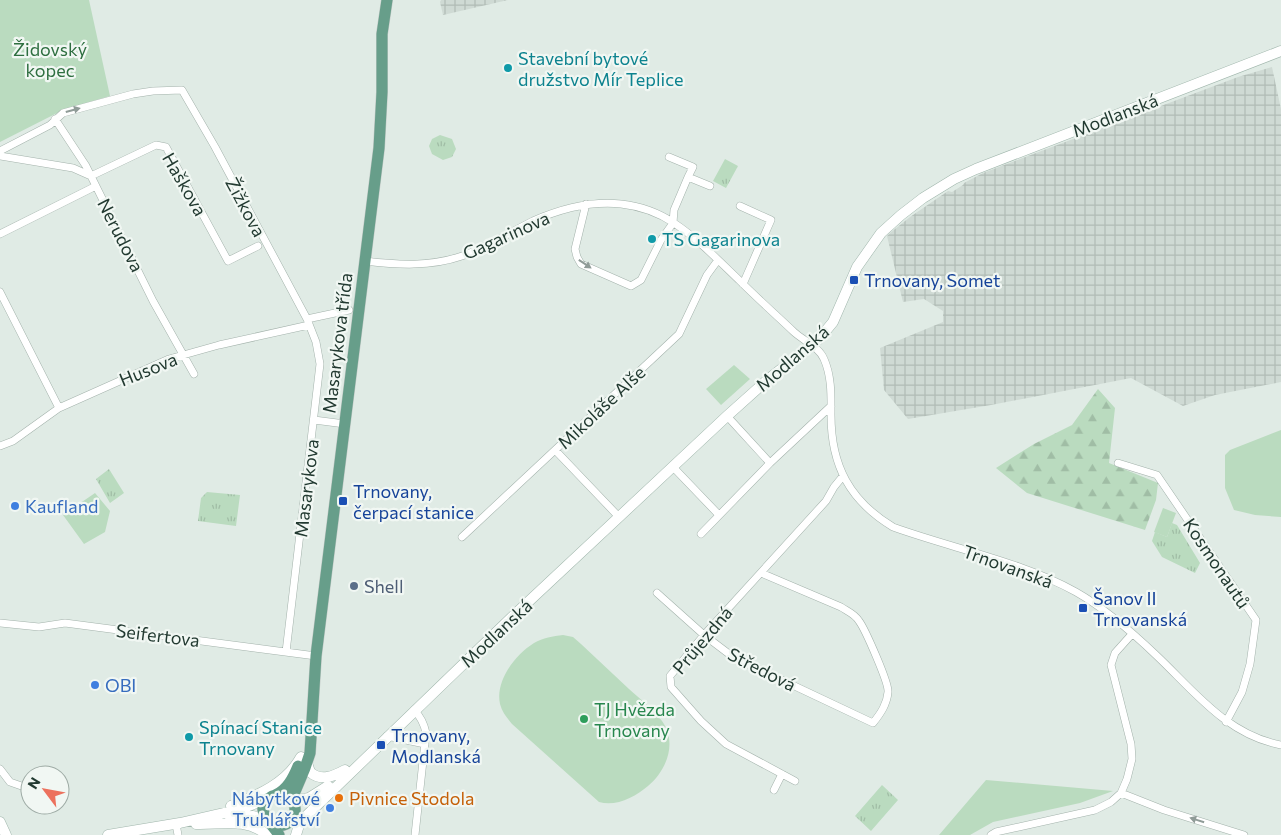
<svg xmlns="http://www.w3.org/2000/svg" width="1281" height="835" viewBox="0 0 1281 835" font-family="Commissioner,sans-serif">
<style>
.industrial{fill:url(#industrial-grid)}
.green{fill:#badbbf}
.forest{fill:url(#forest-firs)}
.park{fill:url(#park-tufts)}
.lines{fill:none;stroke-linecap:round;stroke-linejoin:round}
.street-casing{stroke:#a3b2ab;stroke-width:8}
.secondary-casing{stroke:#a0b6ac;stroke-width:11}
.primary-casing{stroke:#c1c8c5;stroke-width:12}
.street{stroke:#fff;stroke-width:7}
.secondary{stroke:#fff;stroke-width:10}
.primary{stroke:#679e8a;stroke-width:11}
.oneway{fill:#909c98}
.culture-dot{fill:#0f9aa8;stroke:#f1f7f3;stroke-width:2}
.transit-dot{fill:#1a4fb4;stroke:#f1f7f3;stroke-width:2}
.shop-dot{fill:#3f7fe0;stroke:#f1f7f3;stroke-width:2}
.service-dot{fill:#5c6f8a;stroke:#f1f7f3;stroke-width:2}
.leisure-dot{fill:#2e9e5b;stroke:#f1f7f3;stroke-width:2}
.food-dot{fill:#e8710a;stroke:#f1f7f3;stroke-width:2}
.labels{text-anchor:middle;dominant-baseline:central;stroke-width:4.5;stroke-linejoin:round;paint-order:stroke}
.park-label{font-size:18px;fill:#2e6f40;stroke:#f1f7f3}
.culture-label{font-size:18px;fill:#0d838f;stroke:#f1f7f3;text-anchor:start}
.street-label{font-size:18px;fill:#223a31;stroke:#f1f7f3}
.transit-label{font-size:18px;fill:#164399;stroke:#f1f7f3;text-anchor:start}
.shop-label{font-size:18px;fill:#366cbe;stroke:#f1f7f3;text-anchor:start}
.service-label{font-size:18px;fill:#4e5e75;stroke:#f1f7f3;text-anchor:start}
.leisure-label{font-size:18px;fill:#27864d;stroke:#f1f7f3;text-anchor:start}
.food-label{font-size:18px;fill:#c56008;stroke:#f1f7f3;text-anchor:start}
</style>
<defs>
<pattern id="industrial-grid" width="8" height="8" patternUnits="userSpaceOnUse" patternTransform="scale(1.25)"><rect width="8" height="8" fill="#cfdad4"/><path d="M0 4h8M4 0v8" fill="none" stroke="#b1bcb6"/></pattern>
<pattern id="forest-firs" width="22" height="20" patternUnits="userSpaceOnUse" patternTransform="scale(1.25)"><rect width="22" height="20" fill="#badbbf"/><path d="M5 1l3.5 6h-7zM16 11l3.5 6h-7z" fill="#a0bda5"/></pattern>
<pattern id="park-tufts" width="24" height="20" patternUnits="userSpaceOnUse" patternTransform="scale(1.25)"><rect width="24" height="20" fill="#badbbf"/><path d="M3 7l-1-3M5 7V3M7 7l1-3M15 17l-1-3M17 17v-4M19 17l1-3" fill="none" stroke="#a0bda5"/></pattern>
</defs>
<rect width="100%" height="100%" fill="#e0ebe5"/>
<path class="industrial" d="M441,0H508L443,15L440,2Z
M1272,67L1281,109V382L1215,395L1183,406L1131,378L991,405L908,419L884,390L880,348L943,322V311L924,299L903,302L887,236L890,233L910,217L948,191L952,192L963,185L964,183L983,173L1238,77Z"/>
<path class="green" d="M0,0H89L110,96L65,109L0,142Z
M734,365L750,379L721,405L706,389Z
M1281,430V517L1255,515L1234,510L1225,488V455L1230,450Z
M95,493L110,511L105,532L84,544L63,515Z
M1163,508L1176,513L1167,537L1154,532Z
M563,635L573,637L581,644C597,659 613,674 629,689C640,699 653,709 662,721C678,743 666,771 648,786C635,797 616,807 599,802L512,724C507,718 502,712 500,704C495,681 515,655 534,643C543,638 553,636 563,635Z
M986,780L1113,791L1080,803L993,822L970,835H939Z"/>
<path class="forest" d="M1098,389L1115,408L1109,463L1158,483L1156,500L1145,530L1027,493L996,468L1034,444L1072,425Z"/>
<path class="park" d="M440,135L452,139L456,149L452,157L443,160L432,154L429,146L432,139Z
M725,159L738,166L726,188L713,181Z
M109,469L124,493L110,503L96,479Z
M207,492L240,495L236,526L198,521L201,498Z
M1172,523L1177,525L1200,563L1195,573L1162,557L1152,541L1155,532L1167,537Z
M882,785L898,800L871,831L855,816Z"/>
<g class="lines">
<g class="street-casing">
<path id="street" d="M55,119L86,166L153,301L194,374
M0,151L50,125L63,113L133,94L153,91L182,90L215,147L307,319L316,342L320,364L286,652
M0,156L73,168L91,176L156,145L166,147L228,261L258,246
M669,157L693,167L688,177
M586,204L575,249L577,257L581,264L631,286L641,280L661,240L673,223L674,210L688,177L710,186
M740,206L771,220L743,284
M0,234L96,186
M365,261C398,265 430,267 462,256C487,247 509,233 533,221C560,209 592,201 621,204C639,206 659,213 674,223C698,239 718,260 739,280C757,298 776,315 794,332C804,341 819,347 824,359C832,377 831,397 831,415C831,466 850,501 893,527C954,549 1020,561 1076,592C1106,609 1132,632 1157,656C1194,691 1227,735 1281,745
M0,292L59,408
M307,319L349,310
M727,416L770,463
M314,420L345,424
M0,446L13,441L59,408L169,359L219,345L309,325
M555,450L619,517
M1118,463L1157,475L1256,620L1250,664L1242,692L1226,722
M673,467L719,515
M701,534L770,463L831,406
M462,537L679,334L707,275L718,260
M657,593L704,635L733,657L873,723C881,713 887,704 888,692C889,683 865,629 859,621C855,614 847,611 841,607L761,573
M0,623L39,627L65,623L316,656
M414,710C421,717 424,723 426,733L415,835
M387,736L425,744
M0,769L10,782L30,789
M795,781L726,744L701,721L671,687L670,676L704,635L826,501L834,487L843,476
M774,790L782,774
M1121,793L1164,810L1244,835
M176,824L178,835
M991,835L996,832L1095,810L1111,802L1121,793L1127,779L1132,759L1131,744L1111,665L1115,653L1132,634"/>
</g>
<g class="secondary-casing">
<path id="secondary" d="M307,763L310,772C321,782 334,776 345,770
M292,801L309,798L328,786
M231,806C258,795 286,784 301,757
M230,817L253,816L268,822
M0,822L6,835
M196,824C220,825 246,817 267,835
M108,835L180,823L241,809L269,798
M296,835L299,825L306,816L511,618L727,416L765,382L819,339L833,322L857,267L881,233L901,215L923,198L954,179L976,169L1281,51"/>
</g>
<g class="primary-casing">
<path id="primary" d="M275,795C287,790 293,778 298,766
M291,801L305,768L310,753L316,656L379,148L382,92V34L387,0
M270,823C290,834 305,807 287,797C283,794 277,794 272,796C251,807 272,824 279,835"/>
</g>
<use href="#street" class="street"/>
<use href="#secondary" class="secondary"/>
<use href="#primary" class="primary"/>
</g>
<defs><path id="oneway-solid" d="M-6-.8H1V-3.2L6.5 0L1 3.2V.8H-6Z" transform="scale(1.25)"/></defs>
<g class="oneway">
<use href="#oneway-solid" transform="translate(73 110) rotate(-15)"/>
<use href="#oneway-solid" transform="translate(585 264) rotate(34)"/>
<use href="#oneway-solid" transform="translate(1197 820) rotate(-162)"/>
</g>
<g class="culture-dot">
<circle cx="508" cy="68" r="5"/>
<circle cx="652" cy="239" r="5"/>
<circle cx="189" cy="737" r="5"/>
</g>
<g class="transit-dot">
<rect x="849" y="275" width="10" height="10" rx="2.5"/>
<rect x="338" y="496" width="10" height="10" rx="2.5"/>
<rect x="1078" y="603" width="10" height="10" rx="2.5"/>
<rect x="376" y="740" width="10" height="10" rx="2.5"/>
</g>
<g class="shop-dot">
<circle cx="15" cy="506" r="5"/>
<circle cx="95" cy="685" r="5"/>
<circle cx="330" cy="808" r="5"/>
</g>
<circle class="service-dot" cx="354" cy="586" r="5"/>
<circle class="leisure-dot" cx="584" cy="719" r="5"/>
<circle class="food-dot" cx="339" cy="798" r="5"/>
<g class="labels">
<g class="park-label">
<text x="50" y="49">Židovský<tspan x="50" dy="21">kopec</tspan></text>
</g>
<g class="culture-label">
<text x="518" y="58">Stavební bytové<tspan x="518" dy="21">družstvo Mír Teplice</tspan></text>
<text x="662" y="239">TS Gagarinova</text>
<text x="199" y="727">Spínací Stanice<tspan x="199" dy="21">Trnovany</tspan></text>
</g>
<g class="street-label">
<text transform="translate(1115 115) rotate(-21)">Modlanská</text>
<text transform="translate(185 184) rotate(60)">Haškova</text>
<text transform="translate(246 207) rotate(62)">Žižkova</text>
<text transform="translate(121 235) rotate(63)">Nerudova</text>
<text transform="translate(506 235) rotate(-24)">Gagarinova</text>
<text transform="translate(337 343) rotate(-83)">Masarykova třída</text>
<text transform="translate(792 358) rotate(-41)">Modlanská</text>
<text transform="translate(148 369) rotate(-22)">Husova</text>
<text transform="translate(601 407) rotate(-43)">Mikoláše Alše</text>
<text transform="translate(306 488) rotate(-83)">Masarykova</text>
<text transform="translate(1217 563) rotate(56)">Kosmonautů</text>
<text transform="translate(1008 566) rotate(20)">Trnovanská</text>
<text transform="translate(496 633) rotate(-43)">Modlanská</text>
<text transform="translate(158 635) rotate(7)">Seifertova</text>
<text transform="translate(702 640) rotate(-50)">Průjezdná</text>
<text transform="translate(762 669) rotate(27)">Středová</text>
</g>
<g class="transit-label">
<text x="864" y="280">Trnovany, Somet</text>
<text x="353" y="491">Trnovany,<tspan x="353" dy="21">čerpací stanice</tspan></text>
<text x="1093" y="598">Šanov II<tspan x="1093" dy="21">Trnovanská</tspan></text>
<text x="391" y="735">Trnovany,<tspan x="391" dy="21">Modlanská</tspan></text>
</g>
<g class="shop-label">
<text x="25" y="506">Kaufland</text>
<text x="105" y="685">OBI</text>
<text x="320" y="798" text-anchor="end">Nábytkové<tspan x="320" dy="21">Truhlářství</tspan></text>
</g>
<g class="service-label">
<text x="364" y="586">Shell</text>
</g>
<g class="leisure-label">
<text x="594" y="709">TJ Hvězda<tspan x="594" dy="21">Trnovany</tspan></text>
</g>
<g class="food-label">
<text x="349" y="798">Pivnice Stodola</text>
</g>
</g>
<g transform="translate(45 790) rotate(302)"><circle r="24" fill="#f1f7f3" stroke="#9eaba5"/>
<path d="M0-4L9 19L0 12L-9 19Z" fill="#ec715d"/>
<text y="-8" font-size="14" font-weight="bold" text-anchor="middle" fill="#223a31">N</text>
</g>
</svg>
